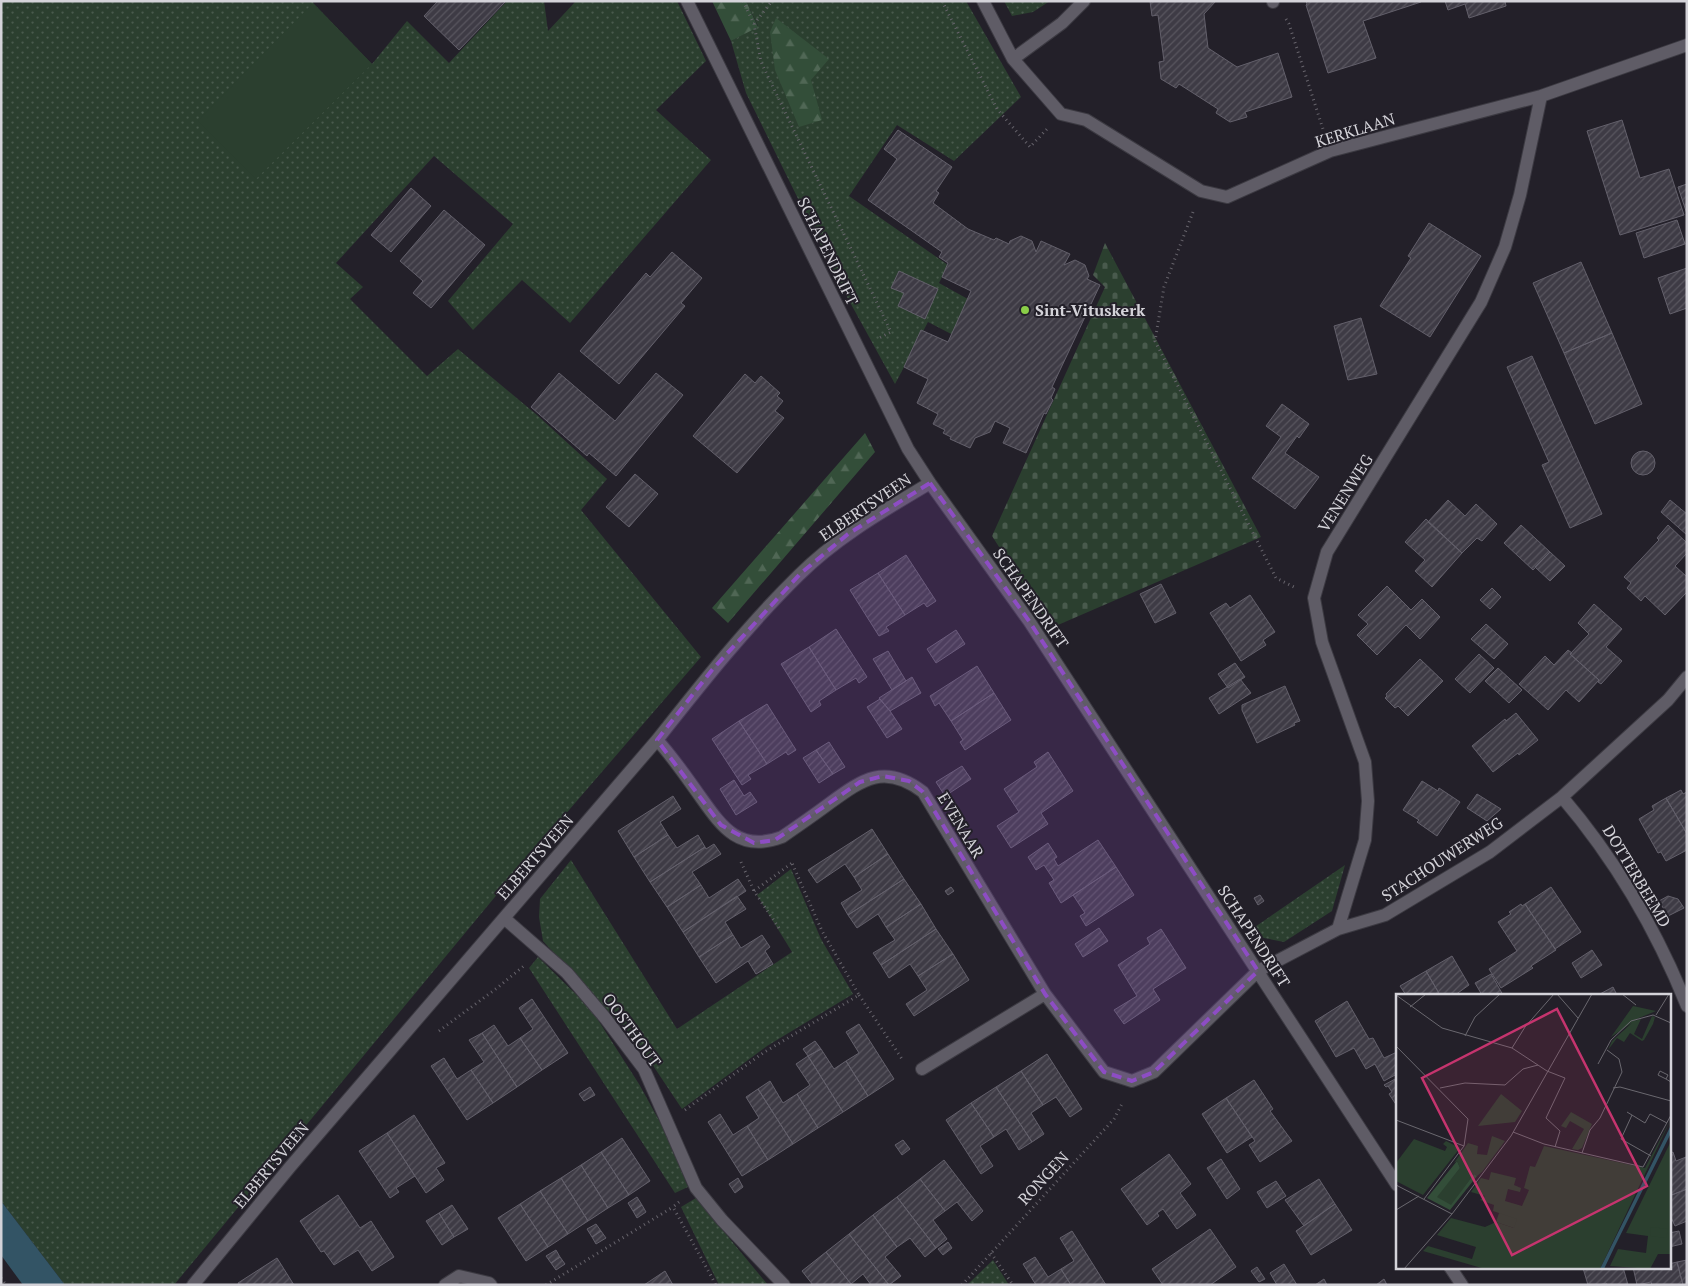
<svg xmlns="http://www.w3.org/2000/svg" width="1688" height="1286" viewBox="0 0 1688 1286" font-family="'PT Serif',serif">
<style>
.grass{fill:url(#grass-dots)}
.forest{fill:url(#forest-firs)}
.cemetery{fill:url(#cemetery-stones)}
.pitch{fill:#2b3f2f}
.water{fill:#335465}
.building{fill:url(#building-hatch);stroke:#63606b}
.lines{fill:none;stroke-linecap:round;stroke-linejoin:round}
.minor-casing{stroke:#3c3a42;stroke-width:14}
.path{stroke:#67646c;stroke-width:3;stroke-dasharray:1 4;stroke-linecap:butt}
.minor{stroke:#5f5c66;stroke-width:12}
.marked{fill:#8d4dc4;fill-opacity:0.2;stroke:#8d4dc4;stroke-width:4;stroke-dasharray:10 6;stroke-linejoin:round}
.poi-dot{fill:#8ace48;stroke:#232029;stroke-width:2}
.labels{text-anchor:middle;dominant-baseline:central;stroke-width:4;stroke-linejoin:round;paint-order:stroke}
.street-label{font-size:16px;fill:#d4d3d9;stroke:#232029}
.poi-label{font-size:16px;font-weight:bold;fill:#d4d3d9;stroke:#232029;text-anchor:start}
.inset-road{fill:none;stroke:#6a686f;stroke-width:1}
.view{fill:#c5346e;fill-opacity:0.15;stroke:#c5346e;stroke-width:2.5}
.inset-edge{fill:none;stroke:#d4d3d9;stroke-width:2.5}
</style>
<defs>
<pattern id="grass-dots" width="8" height="8" patternUnits="userSpaceOnUse" patternTransform="scale(1.25)"><rect width="8" height="8" fill="#2b3f2f"/><path d="M2 2h.1M6 6h.1" fill="none" stroke="#495a4d" stroke-width="1.8" stroke-linecap="round"/></pattern>
<pattern id="forest-firs" width="22" height="20" patternUnits="userSpaceOnUse" patternTransform="scale(1.25)"><rect width="22" height="20" fill="#334e39"/><path d="M5 1l3.5 6h-7zM16 11l3.5 6h-7z" fill="#506755"/></pattern>
<pattern id="cemetery-stones" width="16" height="16" patternUnits="userSpaceOnUse" patternTransform="scale(1.25)"><rect width="16" height="16" fill="#2b3f2f"/><path d="M2 7V4a2 2 0 0 1 4 0v3zM10 15v-3a2 2 0 0 1 4 0v3z" fill="#495a4d"/></pattern>
<pattern id="building-hatch" width="6" height="6" patternUnits="userSpaceOnUse" patternTransform="scale(1.25)"><rect width="6" height="6" fill="#3e3b45"/><path d="M-1 1l2-2M0 6l6-6M5 7l2-2" fill="none" stroke="#59565f"/></pattern>
</defs>
<rect width="100%" height="100%" fill="#232029"/>
<path class="grass" d="M1,1H314L313,3L372,64L407,21L449,63L507,1H544L548,31L576,1H677L706,61L656,110L711,160L570,323L522,280L473,330L448,301L513,224L434,156L336,263L363,287L350,299L427,376L458,349L537,415L607,479L581,510L701,657L513,875L174,1285H65L1,1201Z
M746,1H966L1021,97L954,161L897,125L849,196L948,265L939,283L975,303L957,337L928,322L895,384L841,286L746,93L731,41L758,26Z
M1004,1H1050L1033,12L1012,16Z
M571,860L677,1029L792,952L757,895L791,869L821,939L853,994L767,1046L682,1109L640,1046L543,941L539,917L540,899Z
M1345,865L1332,911L1284,942L1264,938L1249,931Z
M538,957L591,1009L639,1084L666,1133L688,1187L675,1193L529,968Z
M696,1198L768,1285H719L681,1207Z
M993,1260L1009,1285H967Z"/>
<path class="forest" d="M712,1H746L758,27L731,41Z
M776,18L829,59L811,80L822,120L799,127L775,70L770,32Z
M865,433L875,452L728,623L712,608Z"/>
<path class="cemetery" d="M1105,243L1261,537L1051,628L992,536L1105,287L1093,275Z"/>
<path class="pitch" d="M313,3L372,64L256,179L198,121Z"/>
<path class="water" d="M1,1201L65,1285H23L1,1255Z"/>
<path class="building" d="M438,1H506L459,50L424,16Z
M1150,1H1216L1204,14L1208,48L1237,67L1278,53L1292,97L1245,112L1247,117L1230,122L1216,113L1218,109L1179,84L1176,88L1161,79L1159,62L1164,61L1158,15L1152,16Z
M1306,1H1421V2L1363,21L1376,58L1328,73L1306,5L1307,4Z
M1445,1H1505L1506,6L1469,18L1465,4L1448,10Z
M1622,120L1640,178L1669,169L1684,215L1620,235L1587,131Z
M898,130L952,167L936,191L939,193L933,203L968,229L994,240L996,238L1009,244L1010,241L1021,236L1032,241L1036,252L1041,241L1070,254L1064,265L1075,260L1085,265L1089,276L1087,279L1100,285L1052,387L1055,389L1051,398L1053,400L1046,414L1044,413L1026,453L1003,443L1010,428L995,421L990,432L975,438L970,448L950,439L951,437L943,433L945,430L933,424L938,414L917,403L928,379L904,367L921,330L948,342L971,291L942,277L948,263L939,257L942,252L868,200L897,159L884,149Z
M1687,184V214L1678,187Z
M411,188L431,206L391,252L371,235Z
M444,210L485,245L431,308L413,293L423,281L400,261Z
M1677,220L1685,244L1644,258L1636,233Z
M1429,223L1481,256L1430,337L1380,306L1411,258L1408,256Z
M672,252L702,278L681,303L685,306L619,384L580,351L646,273L650,277Z
M1581,262L1612,333L1564,353L1533,283Z
M1687,268V308L1670,314L1658,278Z
M899,271L938,289L925,319L898,306L904,293L891,288Z
M1361,318L1377,374L1348,380L1334,326Z
M1612,333L1642,404L1595,424L1564,353Z
M1532,356L1602,514L1570,528L1542,465L1549,462L1507,367Z
M559,373L615,421L656,373L683,395L616,476L589,453L587,456L531,407Z
M745,374L755,383L761,376L780,393L777,396L783,401L775,411L784,418L737,473L693,436Z
M1282,404L1309,424L1299,438L1297,436L1285,453L1319,477L1295,509L1252,478L1281,437L1266,426Z
M1631 463a12 12 0 1 1 24 0a12 12 0 1 1-24 0Z
M635,474L658,494L629,527L606,507Z
M1448,500L1465,516L1476,504L1497,524L1482,541L1477,538L1462,553L1428,522Z
M1670,500L1687,514V535L1661,512Z
M1426,519L1462,553L1432,587L1415,571L1425,560L1405,542Z
M1521,525L1550,552L1533,570L1504,543Z
M1668,525L1687,543V553L1675,566L1687,577V592L1665,615L1645,596L1641,601L1627,588L1631,583L1624,577L1659,540L1657,538Z
M1550,552L1565,566L1550,581L1535,567Z
M906,555L936,601L927,607L924,603L905,615L878,573Z
M878,573L905,615L886,627L889,631L879,636L850,590Z
M1161,584L1176,613L1155,623L1140,594Z
M1387,586L1411,610L1422,599L1440,617L1420,639L1406,625L1377,655L1357,635L1368,624L1358,615Z
M1492,588L1501,597L1490,609L1480,600Z
M1250,595L1275,632L1263,640L1266,645L1241,661L1210,613L1226,603L1230,608Z
M1594,604L1622,629L1606,647L1622,661L1601,684L1598,682L1599,680L1570,654L1589,634L1578,623Z
M1486,624L1508,644L1494,659L1471,639Z
M836,629L867,677L859,683L856,678L836,690L809,647Z
M956,630L965,644L936,663L927,649Z
M809,647L836,690L819,701L821,705L811,712L781,664Z
M1568,650L1572,653L1570,654L1599,680L1579,702L1566,690L1548,710L1519,684L1545,656L1554,665Z
M888,651L906,681L892,690L873,659Z
M1479,654L1494,668L1470,693L1455,679Z
M1420,659L1443,681L1408,716L1398,706L1395,708L1385,698L1387,696L1386,694Z
M1235,663L1245,677L1228,688L1218,674Z
M977,666L994,693L951,721L939,703L935,706L930,696Z
M1498,668L1522,690L1509,703L1485,681Z
M912,677L921,693L890,711L879,698Z
M1240,679L1251,693L1219,714L1209,698Z
M1285,686L1300,721L1294,723L1295,725L1257,743L1242,710V705Z
M994,693L1011,720L965,750L960,742L963,740L951,721Z
M880,699L890,711L902,729L887,738L867,707Z
M767,704L796,750L788,755L786,752L767,764L739,721Z
M1516,713L1538,740L1519,755L1518,753L1493,772L1472,746L1505,719L1506,721Z
M739,721L767,764L748,775L751,779L742,785L712,739Z
M829,742L845,767L833,774L816,750Z
M816,750L833,774L819,783L803,758Z
M1048,752L1073,791L1041,813L1048,824L1011,848L997,826L1019,812L1004,789L1037,767L1034,762Z
M962,766L971,779L945,796L936,782Z
M734,780L744,796L750,792L757,802L736,815L720,789Z
M1422,781L1438,791L1439,788L1460,802L1437,836L1417,822L1419,820L1403,810Z
M1681,790L1683,794L1687,792V834L1666,798Z
M1477,794L1501,809L1487,821L1467,808Z
M673,796L681,809L660,822L668,835L634,857L618,831Z
M1666,798L1687,834V850L1666,861L1661,852L1658,853L1639,819L1654,810L1652,806Z
M872,829L888,854L854,877L845,864L817,883L808,870Z
M668,835L677,848L698,835L705,847L650,882L634,857Z
M1098,840L1116,867L1061,903L1049,883L1054,880L1044,865L1036,870L1028,857L1048,843L1057,857L1054,859L1058,866Z
M714,844L721,854L692,872L701,885L667,907L650,882L705,847L706,849Z
M888,854L904,879L848,915L841,903L862,890L854,877Z
M1116,867L1134,895L1086,926L1080,916L1085,913L1073,895Z
M738,879L746,891L683,932L667,907L701,885L709,898Z
M904,879L921,904L886,927L878,914L857,928L848,915Z
M951,887L954,891L948,895L945,891Z
M1551,887L1581,932L1555,949L1525,904Z
M1260,895L1264,901L1258,905L1254,898Z
M737,896L746,909L725,922L733,935L699,957L683,932Z
M1668,896L1678,899L1684,908L1668,916L1659,901Z
M921,904L936,929L881,965L873,953L895,940L886,927Z
M1521,904L1522,906L1525,904L1556,950L1531,966L1533,968L1501,988L1489,969L1517,951L1498,922L1511,914L1509,912Z
M1099,928L1108,941L1083,957L1075,944Z
M936,929L953,954L918,976L910,964L889,978L881,965Z
M1161,929L1186,968L1153,989L1160,1000L1124,1024L1114,1010L1137,996L1118,965L1150,944L1147,938Z
M733,935L741,948L762,935L770,947L765,951L773,964L756,974L748,961L716,983L699,957Z
M1592,950L1602,965L1581,978L1572,963Z
M953,954L969,980L914,1016L906,1004L927,990L918,976Z
M1452,956L1469,985L1455,995H1440L1426,971Z
M1426,971L1440,995H1406L1400,986Z
M1491,974L1503,995H1482L1475,983Z
M1613,987L1617,995H1598Z
M532,999L568,1053L542,1070L520,1038L533,1029L519,1008Z
M1347,1001L1369,1039L1373,1038L1384,1058L1397,1052V1074L1384,1081L1375,1064L1366,1069L1354,1048L1336,1057L1315,1021Z
M859,1024L894,1079L868,1096L846,1061L859,1053L846,1032Z
M494,1025L508,1046L520,1038L542,1070L517,1087L482,1033Z
M482,1033L517,1087L493,1103L471,1070L484,1062L469,1040Z
M815,1041L821,1049L808,1056L803,1049Z
M821,1049L834,1069L846,1061L868,1096L843,1112L808,1056Z
M1047,1054L1082,1109L1070,1117L1056,1097L1043,1105L1021,1071Z
M808,1056L843,1112L818,1128L797,1094L810,1085L796,1064Z
M444,1058L457,1079L471,1070L493,1103L467,1120L431,1066Z
M1021,1071L1043,1105L1031,1113L1044,1134L1032,1142L996,1087Z
M1397,1078V1106L1389,1094L1392,1092L1388,1086L1386,1087L1384,1085Z
M1254,1080L1273,1109L1270,1111L1292,1141L1260,1162L1249,1145L1255,1141L1226,1098Z
M770,1081L783,1103L797,1094L818,1128L793,1144L758,1089Z
M590,1087L595,1095L584,1101L579,1094Z
M996,1087L1032,1142L1019,1150L1006,1129L994,1137L971,1103Z
M758,1089L793,1144L768,1160L747,1126L759,1118L746,1097Z
M1226,1098L1252,1137L1227,1153L1202,1114Z
M971,1103L994,1137L980,1146L993,1166L981,1174L946,1120Z
M720,1114L733,1135L747,1126L768,1160L742,1176L708,1122Z
M414,1115L445,1163L436,1168L444,1180L426,1193L387,1133Z
M387,1133L415,1176L396,1188L399,1192L390,1198L359,1151Z
M622,1138L650,1181L629,1195L601,1152Z
M903,1140L910,1149L902,1155L895,1145Z
M601,1152L629,1195L608,1208L581,1165Z
M1673,1152L1676,1161L1686,1157L1687,1160V1189L1669,1196V1154Z
M1169,1154L1191,1184L1180,1193L1196,1215L1177,1229L1163,1209L1157,1213L1159,1216L1147,1225L1121,1189Z
M1221,1159L1240,1189L1227,1199L1207,1168Z
M944,1160L983,1211L972,1221L957,1202L945,1211L920,1179Z
M581,1165L608,1208L588,1221L561,1178Z
M561,1178L588,1221L568,1234L540,1191Z
M738,1178L743,1187L735,1193L729,1184Z
M920,1179L945,1211L933,1220L947,1239L936,1248L897,1197Z
M1319,1179L1335,1204L1304,1226L1285,1200Z
M1276,1181L1286,1196L1267,1208L1257,1192Z
M1687,1189V1221L1675,1226L1669,1213V1196Z
M540,1191L568,1234L548,1247L520,1204Z
M338,1195L360,1228L371,1221L394,1257L372,1271L358,1250L334,1265L324,1251L321,1252L300,1221Z
M637,1197L642,1205L633,1211L628,1203Z
M897,1197L936,1248L925,1257L910,1238L897,1247L873,1215Z
M520,1204L548,1247L526,1261L498,1218Z
M1335,1204L1352,1230L1311,1255L1296,1231Z
M452,1205L468,1229L454,1237L439,1213Z
M642,1205L646,1212L637,1218L633,1211Z
M439,1213L454,1237L442,1245L426,1221Z
M873,1215L897,1247L885,1257L901,1276L889,1285L849,1234Z
M596,1224L601,1231L592,1237L587,1229Z
M1210,1229L1236,1267L1210,1285H1163L1152,1269Z
M601,1231L606,1238L596,1244L592,1237Z
M1072,1231L1106,1285H1071L1061,1269L1074,1261L1060,1238Z
M1679,1231L1682,1244L1669,1247V1233Z
M849,1234L889,1285H871L863,1274L851,1284L826,1252Z
M948,1242L952,1248L943,1255L938,1249Z
M556,1250L560,1257L551,1263L546,1256Z
M826,1252L851,1284L849,1285H813L802,1271Z
M560,1257L565,1264L556,1270L551,1263Z
M1035,1257L1048,1277L1061,1269L1071,1285H1036L1023,1264Z
M277,1258L294,1285H239L238,1283Z
M1687,1260V1285H1683L1677,1262Z
M1677,1262L1683,1285H1652L1651,1282L1637,1285L1633,1267H1669V1264Z
M1284,1264L1297,1285H1277L1270,1273Z
M1257,1267L1265,1279L1259,1282L1251,1271Z
M1623,1267L1628,1285H1607L1606,1283L1599,1285H1588L1583,1268Z
M665,1271L673,1285H644Z
M1324,1279L1327,1285H1315Z
M1384,1279L1387,1285H1376Z"/>
<g class="lines">
<g class="minor-casing">
<path id="minor" d="M687,1L908,449L930,483L1029,621L1397,1185
M983,1L1013,59L1061,114L1086,120L1201,191L1227,197L1330,151L1541,96L1687,45
M1273,1V2
M1013,59L1062,23L1084,1
M657,740C672,756 684,774 697,792C720,824 737,854 782,837C798,826 814,815 830,803C863,779 885,763 923,792L1045,994L1104,1072L1132,1081L1154,1072L1258,971L1338,929L1385,915L1490,852L1562,797L1668,700L1687,677
M1562,797C1614,858 1657,931 1687,1006
M504,918L567,973L606,1019L644,1069L696,1188L722,1220L784,1285
M1338,929L1365,840L1368,801L1365,762L1322,642L1314,598L1327,552L1481,302L1505,247L1520,195L1541,96
M922,1069L1045,994
M1450,1267L1462,1285
M193,1285L290,1167L657,740C702,683 747,626 799,575C837,537 885,510 930,483
M445,1285L459,1276L489,1283L491,1285"/>
</g>
<path class="path" d="M743,1L754,24L761,62L891,332L877,339
M942,1L997,109L1030,147L1047,129
M1286,19L1289,24L1323,129
M754,24L772,1
M1193,212L1164,287L1155,341L1276,578L1294,587
M741,862L754,891
M779,928L754,891L792,863
M859,995L902,1059
M439,1031L497,988L525,965
M685,1110L763,1053L859,995L822,931L792,863
M679,1202L673,1207L716,1285
M991,1253L1013,1285
M1,1278L6,1285
M546,1285L673,1207
M962,1285L1114,1119L1123,1102"/>
<use href="#minor" class="minor"/>
</g>
<path class="marked" d="M930,483L1029,621L1258,971L1154,1072L1132,1081L1104,1072L1045,994L923,792L909,781L883,776L860,782L775,840L754,843L721,825L657,740L712,670L800,574L848,534Z"/>
<circle class="poi-dot" cx="1025" cy="310" r="5"/>
<g class="labels">
<g class="street-label">
<text transform="translate(1355 130) rotate(-17)">KERKLAAN</text>
<text transform="translate(828 251) rotate(64)">SCHAPENDRIFT</text>
<text transform="translate(1345 493) rotate(-58)">VENENWEG</text>
<text transform="translate(865 507) rotate(-34)">ELBERTSVEEN</text>
<text transform="translate(1031 598) rotate(55)">SCHAPENDRIFT</text>
<text transform="translate(961 825) rotate(59)">EVENAAR</text>
<text transform="translate(535 857) rotate(-49)">ELBERTSVEEN</text>
<text transform="translate(1442 859) rotate(-33)">STACHOUWERWEG</text>
<text transform="translate(1637 876) rotate(59)">DOTTERBEEMD</text>
<text transform="translate(1254 936) rotate(57)">SCHAPENDRIFT</text>
<text transform="translate(632 1030) rotate(54)">OOSTHOUT</text>
<text transform="translate(271 1165) rotate(-50)">ELBERTSVEEN</text>
<text transform="translate(1043 1178) rotate(-47)">RONGEN</text>
</g>
<g class="poi-label">
<text x="1035" y="310">Sint-Vituskerk</text>
</g>
</g>
<g transform="translate(1396 994)">
<rect width="275" height="275" fill="#232029"/>
<path d="M237,12L260,17L243,24L215,43ZM256,22L259,23L257,30L248,46L246,47L234,39L228,48L221,44L212,56L216,47L238,27L245,25L238,40L246,45ZM175,118L196,130L186,154L182,156L176,155L188,135L174,127L170,134L165,132ZM275,125L204,275H89L27,257L32,252L76,265L80,253L41,241L55,224L89,233L100,228L118,234L103,219L97,217L98,211L84,206L89,202L75,198L85,184L93,186L95,178L120,184L118,191L125,194L124,198L112,195L109,207L126,212L133,196L128,194L134,172L139,173L148,152L249,174ZM96,142L109,147L86,178L81,182L78,180L55,212L40,203L64,174L61,167L58,169L72,149L82,152L81,160L91,161ZM18,145L49,157L51,153L47,150L50,147L64,154L27,201L0,187V169ZM275,147V260H262L254,275L214,272L222,255L250,259L252,242L230,239Z" fill="#2b3f2f"/>
<path d="M61,167L64,174L41,203L55,211L78,180L81,182L54,216L31,204Z" fill="#334e39"/>
<path d="M105,100L126,117L119,128L82,132Z" fill="#2b3f2f"/>
<path d="M103,219L121,225L118,234L100,228ZM255,233L272,235L270,244L254,242Z" fill="#2b3f2f"/>
<path d="M275,131V139L218,254L208,275H204Z" fill="#335465"/>
<path class="inset-road" d="M161,0L182,24M226,0L240,11M0,1L46,34L116,54L151,77L169,84L150,124L164,137L159,153M14,13L30,0M260,21L273,0M69,42L79,23L104,0M0,52L72,125L68,152L28,205M116,54L129,33L158,0M202,70L215,46L235,27L257,21L275,29M270,85L272,81L264,77L262,81L270,85L275,88M44,94L69,89L109,91L127,75L142,71M217,94L224,93L275,107M231,118L249,129L254,120L271,129M236,121L225,145L255,162M0,126L68,152M117,138L148,150L247,173L275,121M186,159L194,136L204,124L226,78L223,65L211,56M0,191L56,220M0,216L23,202M8,275L56,220L115,142L196,0"/>
<path class="view" d="M161,15L251,192L116,261L26,84Z"/>
<rect width="275" height="275" class="inset-edge"/>
</g>
<rect width="1688" height="1286" fill="none" stroke="#d4d3d9" stroke-width="5"/>
</svg>
